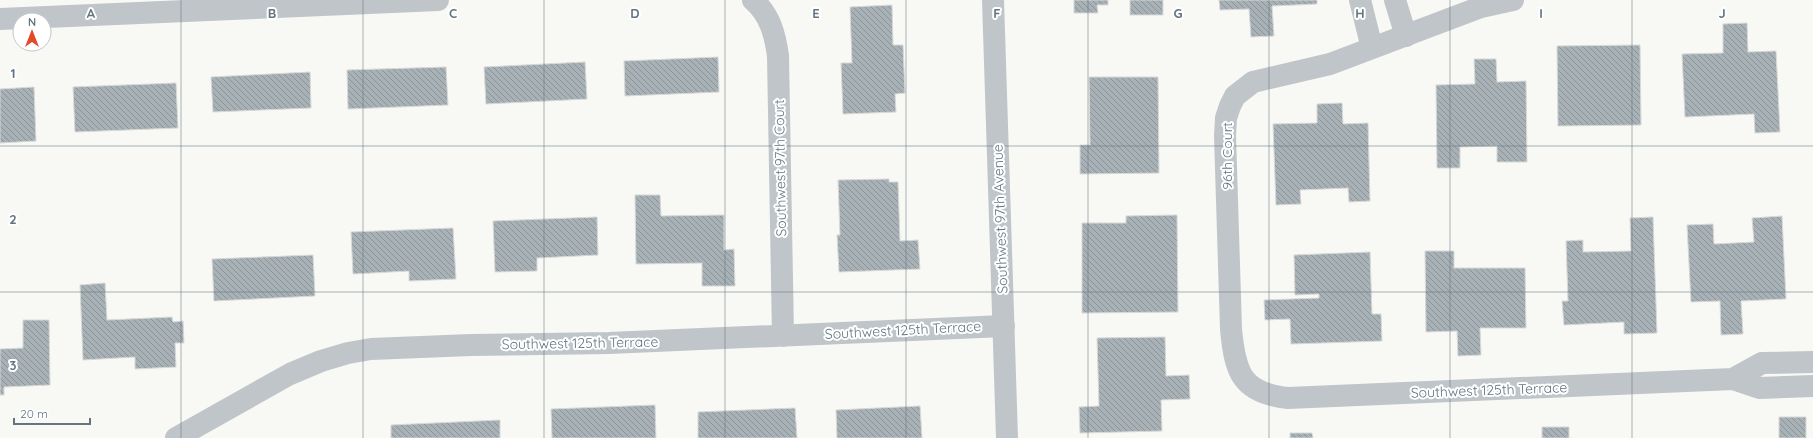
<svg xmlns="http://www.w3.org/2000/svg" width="1813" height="438" viewBox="0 0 1813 438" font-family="Quicksand,sans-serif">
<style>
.building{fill:url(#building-back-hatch);stroke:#d9d9d7}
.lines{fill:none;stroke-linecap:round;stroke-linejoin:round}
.minor{stroke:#c0c5c9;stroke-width:22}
.tertiary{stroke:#c0c5c9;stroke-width:22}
.grid{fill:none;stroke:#627580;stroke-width:1;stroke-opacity:0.55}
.labels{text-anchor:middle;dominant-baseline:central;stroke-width:4;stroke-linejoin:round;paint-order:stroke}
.street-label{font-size:14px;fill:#627580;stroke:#fff}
.grid-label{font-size:13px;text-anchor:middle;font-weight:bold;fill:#627580;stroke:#fff;stroke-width:4;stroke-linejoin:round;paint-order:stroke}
</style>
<defs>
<pattern id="building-back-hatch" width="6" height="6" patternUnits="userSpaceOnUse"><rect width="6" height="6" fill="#a7b1b6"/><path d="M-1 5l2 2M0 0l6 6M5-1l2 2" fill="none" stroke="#8b9599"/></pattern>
</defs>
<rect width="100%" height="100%" fill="#f8f8f5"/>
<path class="building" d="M1074,0H1108V5H1097L1098,13H1074Z
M1130,0H1163V15H1130Z
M1219,0H1317V4L1272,6L1274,36L1251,37L1249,9L1220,10Z
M892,5L893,45H903L905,93L895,94L896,112L843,114L841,63H852L850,7Z
M1747,23L1748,52L1776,51L1780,132L1755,133L1754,114L1685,117L1682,54L1723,53V24Z
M1640,45L1641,125L1558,126L1557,46Z
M718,57L719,92L625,96L624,61Z
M1474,59H1496L1497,82L1526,81L1527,162H1497V146L1460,147V168H1437L1436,85L1475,84Z
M585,62L587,99L486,104L484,67Z
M446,67L448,105L348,109L347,70Z
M310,72L311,108L213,112L211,77Z
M1089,77H1158L1159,173L1080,174V145H1090Z
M176,83L178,128L75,132L73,87Z
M34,87L36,141L0,143V89Z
M1342,103L1343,124L1368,123L1370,201L1349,202L1348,188L1300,190L1301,204L1276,205L1273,124L1317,123V104Z
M889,179V182H898L900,241L918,240L920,269L839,272L837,235H840L838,180Z
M635,195H660L661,216L724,215V250L734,249L735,286H702V263L636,264Z
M1177,215L1178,312L1082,313V223H1126V216Z
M1782,216L1786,299L1741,301L1743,334L1721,335L1720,301L1691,302L1687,225L1713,224L1714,244L1754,242L1752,218Z
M597,217L598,255L537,258V271L495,272L493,221Z
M1653,217L1657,333L1624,334V322L1564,325L1562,301H1568L1566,241L1583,240V252L1631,251L1630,218Z
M453,228L456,279L409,281V271L353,274L351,232Z
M1425,251H1454V268H1525L1526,328H1480L1481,355L1458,356L1457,331L1426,332Z
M1370,252L1372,314H1381L1382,341L1291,344L1290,319L1265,320L1264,300L1319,298V294L1295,295L1294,255Z
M313,255L315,296L214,301L212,259Z
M105,283L107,320L172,317L173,322L183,321L184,343H175L176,367L135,369V357L83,360L80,285Z
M23,320H49L50,385L4,387V395H0V349L23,348Z
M1165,337L1166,376L1189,375L1190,399L1161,400L1162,431L1080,433L1079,407L1099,406L1097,338Z
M655,405L656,438H552L551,409Z
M920,406L922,438H837L836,410Z
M795,408L797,438H698V412Z
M1779,417H1806V438H1779Z
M500,420V438H391V425Z
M1542,427H1569V438H1542Z
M1290,433H1312L1313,438H1290Z"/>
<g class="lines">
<path class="minor" d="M753,0C770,15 775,34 778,56L783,336
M1360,0L1372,48
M1395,0L1406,36
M1513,0L1481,7L1330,64L1253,82L1235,96L1230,106L1226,118L1225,136L1231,329C1235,373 1242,393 1288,398L1733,379L1760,388L1813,386
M0,19L438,0
M1733,379L1762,363L1813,362
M176,438L290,374L321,361L348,353L371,349L471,345L609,343L1004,326"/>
<path class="tertiary" d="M993,0L1007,438"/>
</g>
<path class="grid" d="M181,0V438M363,0V438M544,0V438M725,0V438M906,0V438M1088,0V438M1269,0V438M1450,0V438M1632,0V438M0,146H1813M0,292H1813"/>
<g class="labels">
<g class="street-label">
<text transform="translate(1227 156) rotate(-90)">96th Court</text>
<text transform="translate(780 168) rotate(-91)">Southwest 97th Court</text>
<text transform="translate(1000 219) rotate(-92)">Southwest 97th Avenue</text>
<text transform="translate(903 330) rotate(-3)">Southwest 125th Terrace</text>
<text transform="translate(580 343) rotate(-1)">Southwest 125th Terrace</text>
<text transform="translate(1489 390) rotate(-2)">Southwest 125th Terrace</text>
</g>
</g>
<g class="grid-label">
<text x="91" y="18">A</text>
<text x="272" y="18">B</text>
<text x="453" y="18">C</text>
<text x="635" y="18">D</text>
<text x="816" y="18">E</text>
<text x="997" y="18">F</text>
<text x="1178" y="18">G</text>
<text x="1360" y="18">H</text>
<text x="1541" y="18">I</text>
<text x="1722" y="18">J</text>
<text x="13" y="78">1</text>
<text x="13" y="224">2</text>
<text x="13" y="370">3</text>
</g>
<g transform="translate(32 32)"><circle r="19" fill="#ffffff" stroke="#c0c8cc"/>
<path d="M0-3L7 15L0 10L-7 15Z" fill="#e44928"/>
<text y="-6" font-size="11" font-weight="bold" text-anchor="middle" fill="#627580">N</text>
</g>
<path d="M14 418v6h76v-6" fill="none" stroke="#627580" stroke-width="2"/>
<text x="20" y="418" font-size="12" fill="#627580" stroke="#ffffff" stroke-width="3" paint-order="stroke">20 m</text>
</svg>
